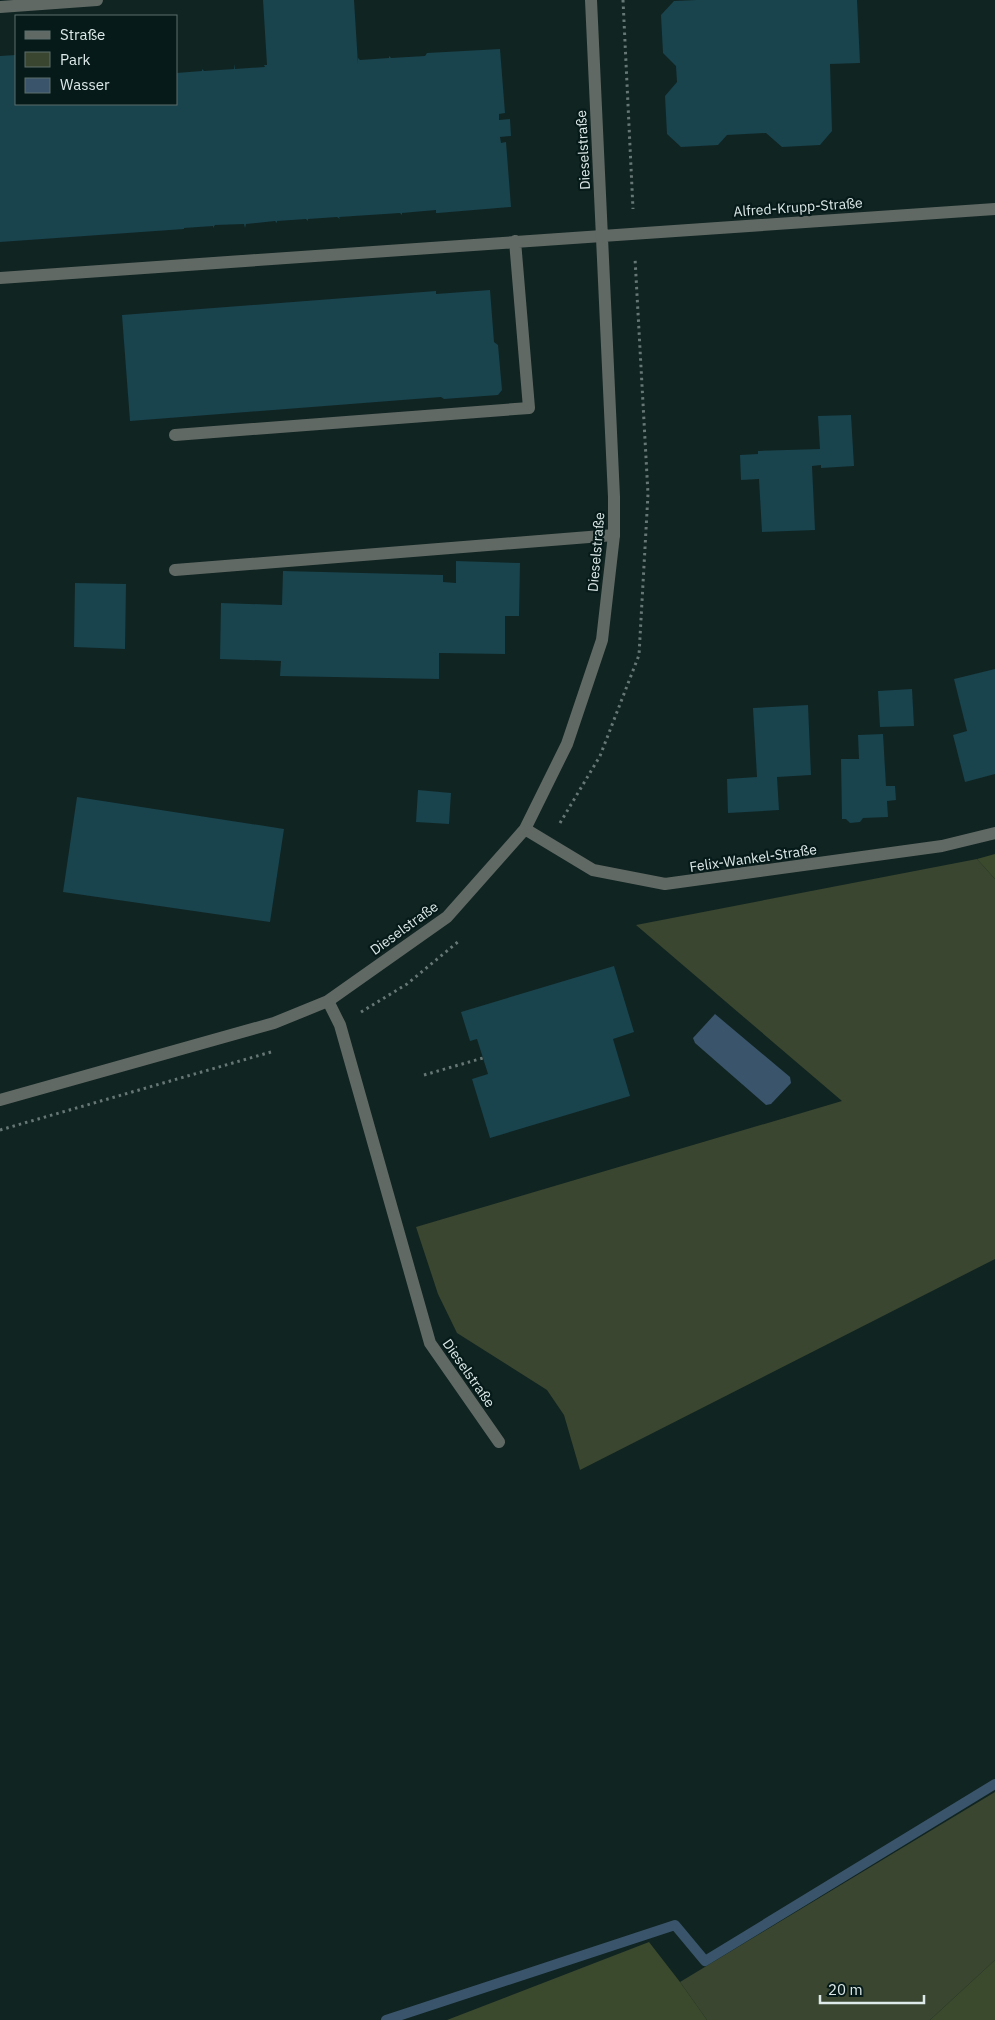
<svg xmlns="http://www.w3.org/2000/svg" width="995" height="2020" viewBox="0 0 995 2020" font-family="'IBM Plex Sans',sans-serif">
<style>
.green{fill:#3a462f}
.forest{fill:#3b492d}
.water{fill:#3a556b}
.lines{fill:none;stroke-linecap:round;stroke-linejoin:round}
.stream{stroke:#3a556b;stroke-width:10}
.building{fill:#19434d}
.path{stroke:#667775;stroke-width:3;stroke-dasharray:2.5 4;stroke-linecap:butt}
.lane{stroke:#616964;stroke-width:12}
.street{stroke:#616964;stroke-width:12}
.labels{text-anchor:middle;dominant-baseline:central;stroke-width:4.5;stroke-linejoin:round;paint-order:stroke}
.street-label{font-size:14px;fill:#deeae9;stroke:#061b19}
</style>
<rect width="100%" height="100%" fill="#102422"/>
<path class="green" d="M977,859L995,879V1259L580,1470L564,1415L547,1390L457,1333L438,1294L416,1227L842,1101L636,925Z
M995,1792V1960L930,2020H707L680,1982Z"/>
<path class="forest" d="M995,854V879L977,859Z
M649,1942L680,1982L707,2020H447Z
M995,1960V2020H930Z"/>
<path class="water" d="M715,1014L790,1077L791,1083L771,1104L766,1105L695,1043L693,1038Z"/>
<g class="lines">
<path class="stream" d="M386,2020L675,1925L705,1961L995,1784"/>
</g>
<path class="building" d="M263,0H354L358,64V58L360,60L389,58V56L391,58L425,56L427,53L500,49L505,113L499,114V120L510,119L511,136L500,137L501,143L506,142L511,207L438,213H436V210L402,213V215L400,213L339,217L340,219L337,217L308,219V221L306,219L277,221V223L275,221L246,224L245,228L244,224L215,225L213,228V226L184,228V229L0,242V56L16,55V104H176V73L202,71V69L204,71L234,69V64L235,69L265,67L264,65H267Z
M696,0H857L860,63L830,64L832,131L820,145L782,147L766,133L727,135L718,145L681,147L667,134L665,96L677,82L676,66L663,53L661,15L674,1Z
M490,290L494,342L498,345L502,390L498,395L444,399L441,397L130,421L122,315L436,291V294Z
M851,415L854,466L821,468V465L812,466L815,530L762,532L759,479L741,480L740,455L758,454V451L820,449L818,416Z
M456,561L520,563L519,616H505V654L439,653V679L280,676L281,661L220,659L221,603L282,605L283,571L443,575V582L456,583Z
M75,583L126,584L125,649L74,647Z
M995,669V774L965,782L953,735L967,731L954,679Z
M912,689L914,726L880,727L878,691Z
M808,705L811,775L777,777L779,810L728,813L727,779L757,777L753,708Z
M883,734L886,786H895L896,800L887,801L888,817L863,818L860,822L850,823L846,819H842L841,759H859L858,735Z
M418,790L451,793L449,824L416,822Z
M77,797L284,829L270,922L63,892Z
M614,966L634,1032L613,1039L630,1096L490,1138L472,1079L488,1074L477,1039L470,1041L461,1012Z"/>
<g class="lines">
<path class="path" d="M623,0L633,209
M560,823L600,756L639,655L648,494L635,258
M361,1012L407,984L459,941
M424,1075L483,1058
M0,1130L271,1052"/>
<path class="lane" d="M0,7L97,0
M0,278L602,236
M175,435L529,408L515,241
M175,570L614,535"/>
<path class="street" d="M602,236L995,209
M525,829L593,870L665,884L942,846L995,833
M328,1001L340,1025L430,1343L499,1442
M0,1100L274,1023L328,1001L447,917L525,829L567,744L602,640L614,535V497L591,0"/>
</g>
<g class="labels">
<g class="street-label">
<text transform="translate(583 150) rotate(-93)">Dieselstraße</text>
<text transform="translate(798 207) rotate(-4)">Alfred-Krupp-Straße</text>
<text transform="translate(596 552) rotate(-85)">Dieselstraße</text>
<text transform="translate(753 858) rotate(-8)">Felix-Wankel-Straße</text>
<text transform="translate(404 928) rotate(-36)">Dieselstraße</text>
<text transform="translate(469 1373) rotate(55)">Dieselstraße</text>
</g>
</g>
<rect x="15" y="15" width="162" height="90" fill="#061b19" stroke="#5c6e6c"/>
<rect x="25" y="31" width="25" height="8" fill="#616964" stroke="#5c6e6c"/>
<text x="60" y="40" font-size="15" fill="#deeae9">Straße</text>
<rect x="25" y="52" width="25" height="15" fill="#3a462f" stroke="#5c6e6c"/>
<text x="60" y="65" font-size="15" fill="#deeae9">Park</text>
<rect x="25" y="78" width="25" height="15" fill="#3a556b" stroke="#5c6e6c"/>
<text x="60" y="90" font-size="15" fill="#deeae9">Wasser</text>
<path d="M820 1995v8h104v-8" fill="none" stroke="#deeae9" stroke-width="2.5"/>
<text x="828" y="1995" font-size="15" fill="#deeae9" stroke="#061b19" stroke-width="4" paint-order="stroke">20 m</text>
</svg>
